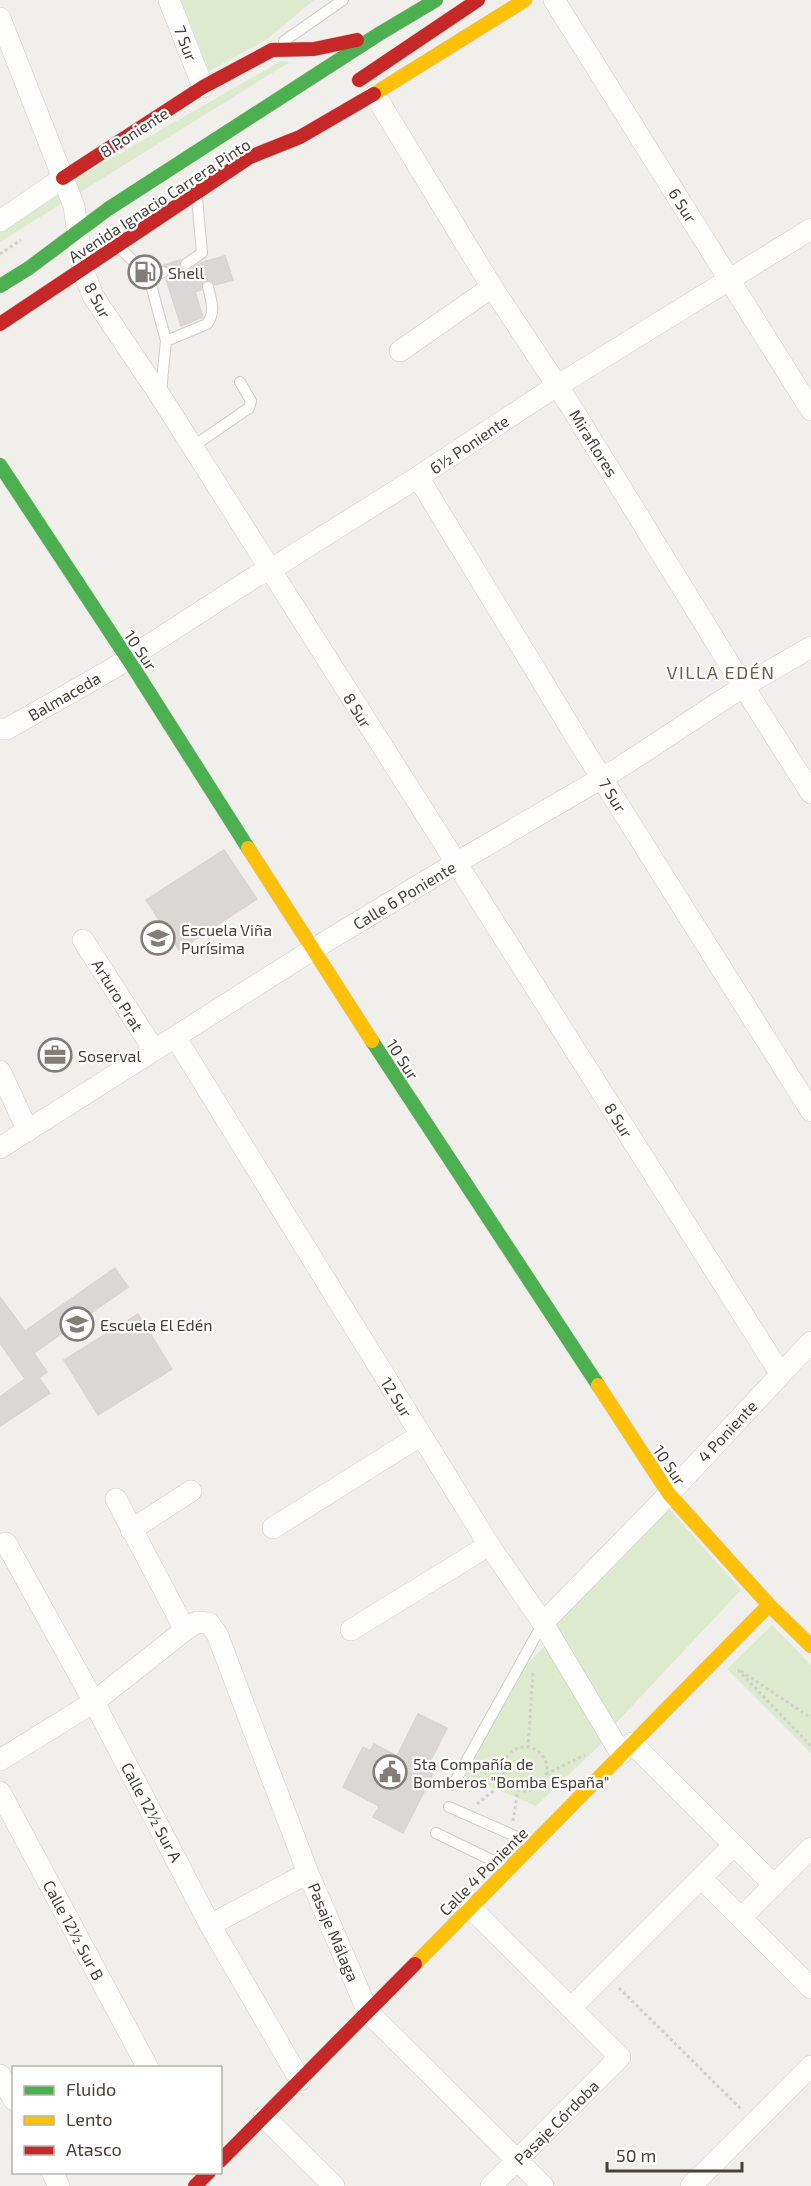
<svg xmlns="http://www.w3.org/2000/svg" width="811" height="2186" viewBox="0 0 811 2186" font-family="'Exo 2',sans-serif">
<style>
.green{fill:#deeacd}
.building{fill:#dad8d4;stroke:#d9d6d1;stroke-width:1.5}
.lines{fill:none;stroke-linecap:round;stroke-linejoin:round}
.lane-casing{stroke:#cfcdc9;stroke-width:12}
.street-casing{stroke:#cfcdc9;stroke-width:22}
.fast-casing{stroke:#d0ccc2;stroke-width:15}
.slow-casing{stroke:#d0ccc2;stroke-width:15}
.jam-casing{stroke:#d0ccc2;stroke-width:15}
.path{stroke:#d1cfca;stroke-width:3;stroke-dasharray:3 3;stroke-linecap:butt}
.lane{stroke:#fdfdfc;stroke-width:10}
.street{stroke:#fdfdfc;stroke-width:21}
.fast{stroke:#4caf50;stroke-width:14}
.slow{stroke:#ffc107;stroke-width:14}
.jam{stroke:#c62828;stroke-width:14}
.labels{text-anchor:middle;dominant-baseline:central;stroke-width:4.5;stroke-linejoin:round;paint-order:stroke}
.street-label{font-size:16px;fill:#474138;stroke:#fff}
.poi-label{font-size:16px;fill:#474138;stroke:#fff;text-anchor:start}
.neighbourhood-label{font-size:18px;letter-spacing:1.5px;fill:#695f4f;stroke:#fff}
</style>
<rect width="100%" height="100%" fill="#f1efeb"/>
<path class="green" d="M181,0H314L266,40L209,71Z
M281,61L290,62L0,242V228L70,182Z
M655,1493L741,1590L614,1725L543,1608Z
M772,1625L811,1665V1753L727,1669Z
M545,1646L603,1742L536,1806L463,1775L518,1673Z"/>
<path class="building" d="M225,256L233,280L215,285L211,280L203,281L201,290L195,292L203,317L181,326L166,279L169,276L170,270L164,265L180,260V268L187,271L203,262Z
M224,850L257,899L179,950L146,900Z
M115,1268L128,1287L34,1353L47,1372L39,1378L50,1393L0,1426V1397L25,1379L0,1343V1297L25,1331Z
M138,1314L172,1369L98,1415L64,1360Z
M418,1714L447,1728L426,1770L433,1774L403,1833L373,1817L379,1806L343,1787L363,1747L370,1751L374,1744L397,1756Z"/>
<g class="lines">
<g class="lane-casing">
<path id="lane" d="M284,41L343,0
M121,249L149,277L163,272
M186,264L202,253L197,198
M149,277L166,341L207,324C216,312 211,300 208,287
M161,392L166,341
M192,447L249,408L251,401L240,382
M453,1785L543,1623
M449,1807L531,1843
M436,1833L506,1867"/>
</g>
<g class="street-casing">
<path id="street" d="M169,0L203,87
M554,0L811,410
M0,18L74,206L83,270L93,296L161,397L780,1373
M375,95L492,287L568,402L730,665L811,793
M0,221L63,178
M400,351L492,287
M418,477L584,750L811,1111
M0,729H7L112,669L256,576L270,570L418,477L544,394L811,229
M83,940L154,1050
M176,1038L489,1545L543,1623L621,1754
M0,1071L28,1131
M0,1148L312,950L456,863L619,768L744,686L811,647
M116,1499L185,1630
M273,1528L421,1435
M131,1530L191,1491
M6,1543L94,1702L210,1925L300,2080
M543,1623L669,1494L811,1342
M351,1630L489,1545
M632,1743L774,1885
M0,1760L94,1702L185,1630L197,1622L209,1623L217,1634L308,1873L368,2012L543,2186
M0,1792L148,2068
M701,1878L811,1988
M470,1907L620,2057L491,2186
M741,1918L811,1848
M210,1925L308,1873
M571,2008L734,1845
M0,2075L14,2100
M264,2117L334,2186
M52,2172L59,2186
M691,2186L811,2066"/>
</g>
<g class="fast-casing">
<path id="fast" d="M0,286L29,268L108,209L379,34L436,0
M0,465L135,670L248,848
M372,1041L598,1385"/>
</g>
<g class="slow-casing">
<path id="slow" d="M374,94L525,0
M248,848L372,1041
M598,1385L669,1494L769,1605L811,1646
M415,1964L769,1605"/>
</g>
<g class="jam-casing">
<path id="jam" d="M272,50L314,49L357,40
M359,80L478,0
M63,178L203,87L272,50
M0,324L250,157L300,137L374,94
M220,2161L415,1964
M195,2186L209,2172"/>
</g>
<path class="path" d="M0,254L21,240
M738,1670L811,1746
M741,1671L811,1718
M503 1769a22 22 0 1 1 44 0a22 22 0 1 1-44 0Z
M528,1748L533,1672
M546,1774L585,1755
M477,1804L506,1781
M513,1821L518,1790
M619,1988L742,2110"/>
<use href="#lane" class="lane"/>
<use href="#street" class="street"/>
<use href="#fast" class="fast"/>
<use href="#slow" class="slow"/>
<use href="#jam" class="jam"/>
</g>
<defs>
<g id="fuel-ring" transform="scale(1.725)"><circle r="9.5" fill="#fff" stroke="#827e77" stroke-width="1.5"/><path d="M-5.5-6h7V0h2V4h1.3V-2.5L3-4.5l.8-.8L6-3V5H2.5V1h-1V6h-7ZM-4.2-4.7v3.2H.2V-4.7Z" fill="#827e77"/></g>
<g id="school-ring" transform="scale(1.725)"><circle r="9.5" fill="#fff" stroke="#827e77" stroke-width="1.5"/><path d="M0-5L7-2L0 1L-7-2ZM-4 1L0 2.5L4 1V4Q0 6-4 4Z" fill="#827e77"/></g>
<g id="office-ring" transform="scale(1.725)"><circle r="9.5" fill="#fff" stroke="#827e77" stroke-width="1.5"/><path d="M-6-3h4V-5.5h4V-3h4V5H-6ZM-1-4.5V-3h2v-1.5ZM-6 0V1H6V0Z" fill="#827e77"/></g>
<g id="civic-ring" transform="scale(1.725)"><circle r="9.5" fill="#fff" stroke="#827e77" stroke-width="1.5"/><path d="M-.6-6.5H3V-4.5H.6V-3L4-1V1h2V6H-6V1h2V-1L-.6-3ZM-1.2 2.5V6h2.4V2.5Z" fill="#827e77"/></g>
</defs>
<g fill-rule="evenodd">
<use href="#fuel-ring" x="145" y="272"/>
<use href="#school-ring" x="158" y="938"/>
<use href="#office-ring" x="55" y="1055"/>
<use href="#school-ring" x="77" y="1324"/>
<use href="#civic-ring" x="390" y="1772"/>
</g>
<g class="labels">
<g class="street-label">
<text transform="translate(186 43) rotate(69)">7 Sur</text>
<text transform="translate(134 132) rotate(-33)">8 Poniente</text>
<text transform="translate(159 200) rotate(-33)">Avenida Ignacio Carrera Pinto</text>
<text transform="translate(683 205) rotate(58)">6 Sur</text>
<text transform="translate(98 300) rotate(62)">8 Sur</text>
<text transform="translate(594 443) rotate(58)">Miraflores</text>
<text transform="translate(469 444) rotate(-34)">6½ Poniente</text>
<text transform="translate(141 650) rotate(56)">10 Sur</text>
<text transform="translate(64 696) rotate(-30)">Balmaceda</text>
<text transform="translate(358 710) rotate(58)">8 Sur</text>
<text transform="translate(613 795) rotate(58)">7 Sur</text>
<text transform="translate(404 895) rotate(-31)">Calle 6 Poniente</text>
<text transform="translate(118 995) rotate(58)">Arturo Prat</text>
<text transform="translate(403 1059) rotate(57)">10 Sur</text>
<text transform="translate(619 1120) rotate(58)">8 Sur</text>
<text transform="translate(397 1397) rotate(58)">12 Sur</text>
<text transform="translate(727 1431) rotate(-47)">4 Poniente</text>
<text transform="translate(670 1465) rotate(56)">10 Sur</text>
<text transform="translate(152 1812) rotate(62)">Calle 12½ Sur A</text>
<text transform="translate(483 1871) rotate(-45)">Calle 4 Poniente</text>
<text transform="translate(74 1930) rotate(62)">Calle 12½ Sur B</text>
<text transform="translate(334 1932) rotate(67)">Pasaje Málaga</text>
<text transform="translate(556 2122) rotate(-45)">Pasaje Córdoba</text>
</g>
<g class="poi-label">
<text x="168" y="272">Shell</text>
<text x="181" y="929">Escuela Viña<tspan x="181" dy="18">Purísima</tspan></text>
<text x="78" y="1055">Soserval</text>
<text x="100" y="1324">Escuela El Edén</text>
<text x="413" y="1763">5ta Compañía de<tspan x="413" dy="18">Bomberos "Bomba España"</tspan></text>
</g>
<g class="neighbourhood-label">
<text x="721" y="672">VILLA EDÉN</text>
</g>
</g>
<rect x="12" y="2066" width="210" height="108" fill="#ffffff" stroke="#b5b3af" stroke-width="1.5"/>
<rect x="24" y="2086" width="30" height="9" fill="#4caf50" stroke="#b5b3af" stroke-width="1.5"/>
<text x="66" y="2096" font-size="18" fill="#474138">Fluido</text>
<rect x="24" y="2116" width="30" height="9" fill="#ffc107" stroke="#b5b3af" stroke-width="1.5"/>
<text x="66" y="2126" font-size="18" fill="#474138">Lento</text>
<rect x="24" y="2146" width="30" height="9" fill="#c62828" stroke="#b5b3af" stroke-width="1.5"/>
<text x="66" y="2156" font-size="18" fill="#474138">Atasco</text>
<path d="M607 2162v9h135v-9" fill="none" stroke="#474138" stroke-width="3"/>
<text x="616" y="2162" font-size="18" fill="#474138" stroke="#ffffff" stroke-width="4.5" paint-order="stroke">50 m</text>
</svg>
